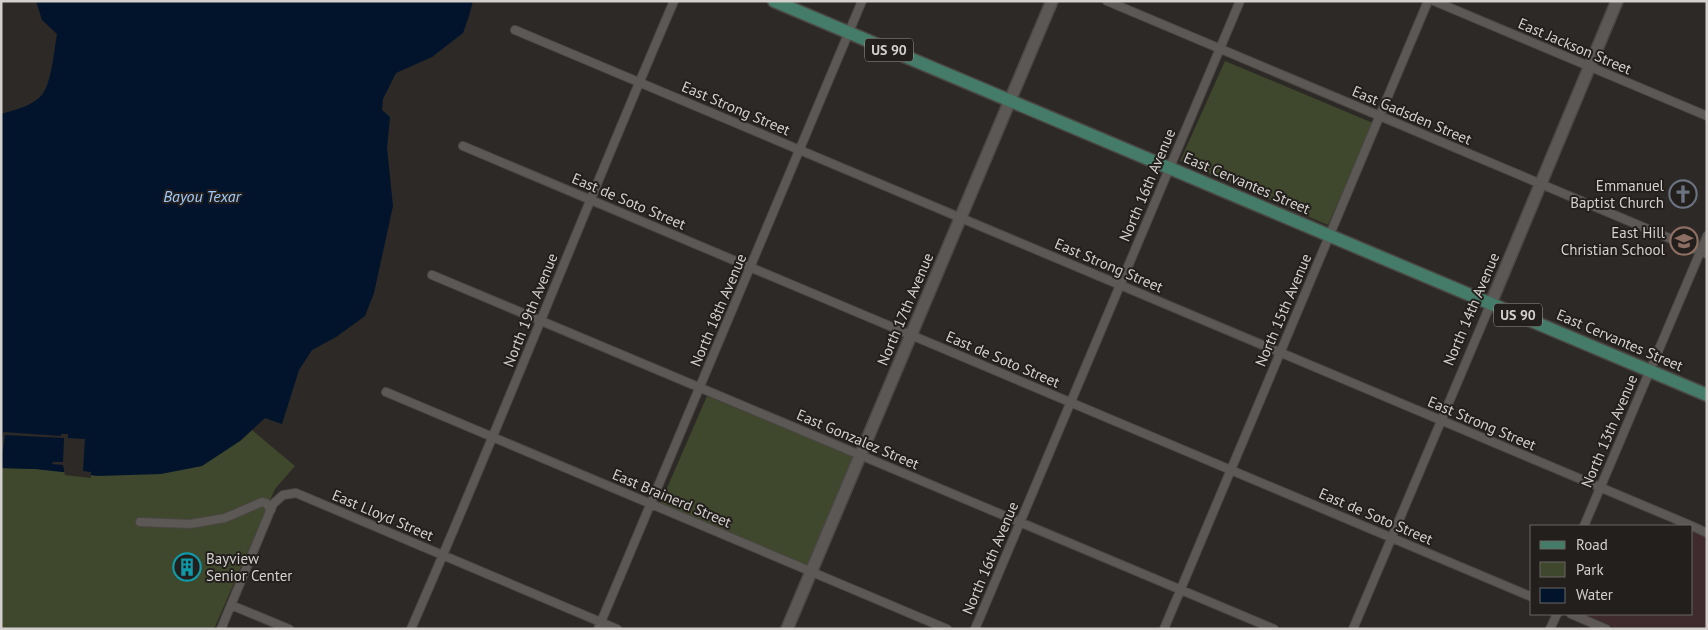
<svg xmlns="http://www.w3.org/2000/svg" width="1708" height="630" viewBox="0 0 1708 630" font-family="'PT Sans',sans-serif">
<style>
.commercial{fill:#3f2b2e}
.green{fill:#3f472d}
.water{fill:#01142c}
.pier{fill:#2d2926}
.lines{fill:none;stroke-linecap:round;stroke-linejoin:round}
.street-casing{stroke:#4a4744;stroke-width:10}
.secondary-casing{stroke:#4a4744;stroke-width:14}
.primary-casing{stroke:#4a4744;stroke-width:15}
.street{stroke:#5c5855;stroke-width:8}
.secondary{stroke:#5c5855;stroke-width:11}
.primary{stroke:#447b69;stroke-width:12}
.labels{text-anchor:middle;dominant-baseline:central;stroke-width:4;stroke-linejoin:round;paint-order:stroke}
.shield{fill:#231f1d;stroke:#9e9b99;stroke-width:1}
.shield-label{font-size:14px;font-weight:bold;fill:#d3d0ce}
.street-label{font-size:15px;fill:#d3d0ce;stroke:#231f1d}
.poi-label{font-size:15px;fill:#d3d0ce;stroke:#231f1d;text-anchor:end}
.water-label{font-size:16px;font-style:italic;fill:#9fcafd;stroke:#231f1d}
</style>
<rect width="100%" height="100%" fill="#2d2926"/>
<path class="commercial" d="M1692,531L1707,538V629H1618L1583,614H1692Z"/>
<path class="green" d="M1225,61L1373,123L1328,225L1180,161Z
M707,396L855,457L808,566L660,504Z
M252,430L295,466L275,489L214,629H1V468L35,469L240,441Z"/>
<path class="water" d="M36,1H473L469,16L463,33L432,57L396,73L383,99L382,110L390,117L387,148L393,206L374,293L365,316L336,337L312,350L299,370L282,424L265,418L240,441L202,466L161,474L98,476L35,469L1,468V114C15,110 29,107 40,97C52,86 54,49 57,34L42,20Z"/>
<path class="pier" d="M3,432L61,436V434H68V438L85,439L83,471L91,472V478L65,475L63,465L52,464L53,462H63L64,438L5,435L1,462Z"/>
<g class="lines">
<g class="street-casing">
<path id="street" d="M1107,1L1707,254
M1434,1L1707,116
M515,30L1692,526
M463,146L1532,597
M432,275L1274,629
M386,392L947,629
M140,522L190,524L225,518L262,502L266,503L271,510
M1584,526L1707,236
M1692,526L1707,533
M231,605L289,629
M1571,614L1606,629
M221,629L273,504L283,495L296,493L617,629
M411,629C502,421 584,210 674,1
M598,629L862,1
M975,629L1240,1
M1164,629L1428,1
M1353,629L1491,303
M1550,629L1557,614"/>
</g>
<g class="secondary-casing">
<path id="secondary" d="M1491,303L1617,1
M787,629L1052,1"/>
</g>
<g class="primary-casing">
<path id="primary" d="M774,1L1707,395"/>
</g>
<use href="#street" class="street"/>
<use href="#secondary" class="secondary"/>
<use href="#primary" class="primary"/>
</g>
<defs>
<g id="church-ring" transform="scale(1.4375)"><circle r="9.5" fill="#231f1d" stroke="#6b7280" stroke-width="1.5"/><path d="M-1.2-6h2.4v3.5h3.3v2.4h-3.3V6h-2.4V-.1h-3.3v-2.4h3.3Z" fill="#6b7280"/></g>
<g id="school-ring" transform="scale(1.4375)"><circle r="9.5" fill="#231f1d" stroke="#8d6e63" stroke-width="1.5"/><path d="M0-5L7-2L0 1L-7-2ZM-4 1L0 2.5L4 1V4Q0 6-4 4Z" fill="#8d6e63"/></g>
<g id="building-ring" transform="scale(1.4375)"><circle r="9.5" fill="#231f1d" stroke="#0f9aa8" stroke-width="1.5"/><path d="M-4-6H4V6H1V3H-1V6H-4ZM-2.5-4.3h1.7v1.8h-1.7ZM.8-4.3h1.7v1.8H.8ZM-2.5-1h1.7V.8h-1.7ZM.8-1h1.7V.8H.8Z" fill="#0f9aa8"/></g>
</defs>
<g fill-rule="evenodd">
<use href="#church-ring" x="1683" y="194"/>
<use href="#school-ring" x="1684" y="241"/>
<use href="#building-ring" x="187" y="567"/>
</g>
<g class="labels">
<g class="shield">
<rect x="865" y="38.5" width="48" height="23" rx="4"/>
<rect x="1494" y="303.5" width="48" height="23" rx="4"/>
</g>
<g class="shield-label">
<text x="889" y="50">US 90</text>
<text x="1518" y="315">US 90</text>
</g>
<g class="street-label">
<text transform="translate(1575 46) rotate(23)">East Jackson Street</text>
<text transform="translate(736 108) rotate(23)">East Strong Street</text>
<text transform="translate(1412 115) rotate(23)">East Gadsden Street</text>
<text transform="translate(1247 183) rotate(23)">East Cervantes Street</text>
<text transform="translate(1147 185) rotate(-67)">North 16th Avenue</text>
<text transform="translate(629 201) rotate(23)">East de Soto Street</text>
<text transform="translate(1109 265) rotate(23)">East Strong Street</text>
<text transform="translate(905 309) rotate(-67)">North 17th Avenue</text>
<text transform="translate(1471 309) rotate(-67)">North 14th Avenue</text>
<text transform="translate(530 310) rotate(-68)">North 19th Avenue</text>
<text transform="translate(718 310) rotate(-67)">North 18th Avenue</text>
<text transform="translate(1283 310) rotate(-67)">North 15th Avenue</text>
<text transform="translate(1620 340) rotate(23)">East Cervantes Street</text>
<text transform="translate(1003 359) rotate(23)">East de Soto Street</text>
<text transform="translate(1482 423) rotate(23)">East Strong Street</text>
<text transform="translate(1609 431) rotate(-67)">North 13th Avenue</text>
<text transform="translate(858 439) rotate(23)">East Gonzalez Street</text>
<text transform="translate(672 498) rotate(23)">East Brainerd Street</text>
<text transform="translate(383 515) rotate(23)">East Lloyd Street</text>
<text transform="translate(1376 516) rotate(23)">East de Soto Street</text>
<text transform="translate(990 558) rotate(-67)">North 16th Avenue</text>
</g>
<g class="poi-label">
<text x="1664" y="185">Emmanuel<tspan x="1664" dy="17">Baptist Church</tspan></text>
<text x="1665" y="232">East Hill<tspan x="1665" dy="17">Christian School</tspan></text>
<text x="206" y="558" text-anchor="start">Bayview<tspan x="206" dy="17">Senior Center</tspan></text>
</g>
<g class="water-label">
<text x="202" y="196">Bayou Texar</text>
</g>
</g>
<rect width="1708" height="630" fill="none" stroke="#d3d0ce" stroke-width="5"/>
<rect x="1530" y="525" width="162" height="90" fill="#231f1d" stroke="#696664"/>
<rect x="1540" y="541" width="25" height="8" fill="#447b69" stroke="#696664"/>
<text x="1576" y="550" font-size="15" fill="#d3d0ce">Road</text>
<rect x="1540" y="562" width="25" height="15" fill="#3f472d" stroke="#696664"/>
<text x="1576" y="575" font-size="15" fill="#d3d0ce">Park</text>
<rect x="1540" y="588" width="25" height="15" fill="#01142c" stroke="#696664"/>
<text x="1576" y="600" font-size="15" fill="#d3d0ce">Water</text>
</svg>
